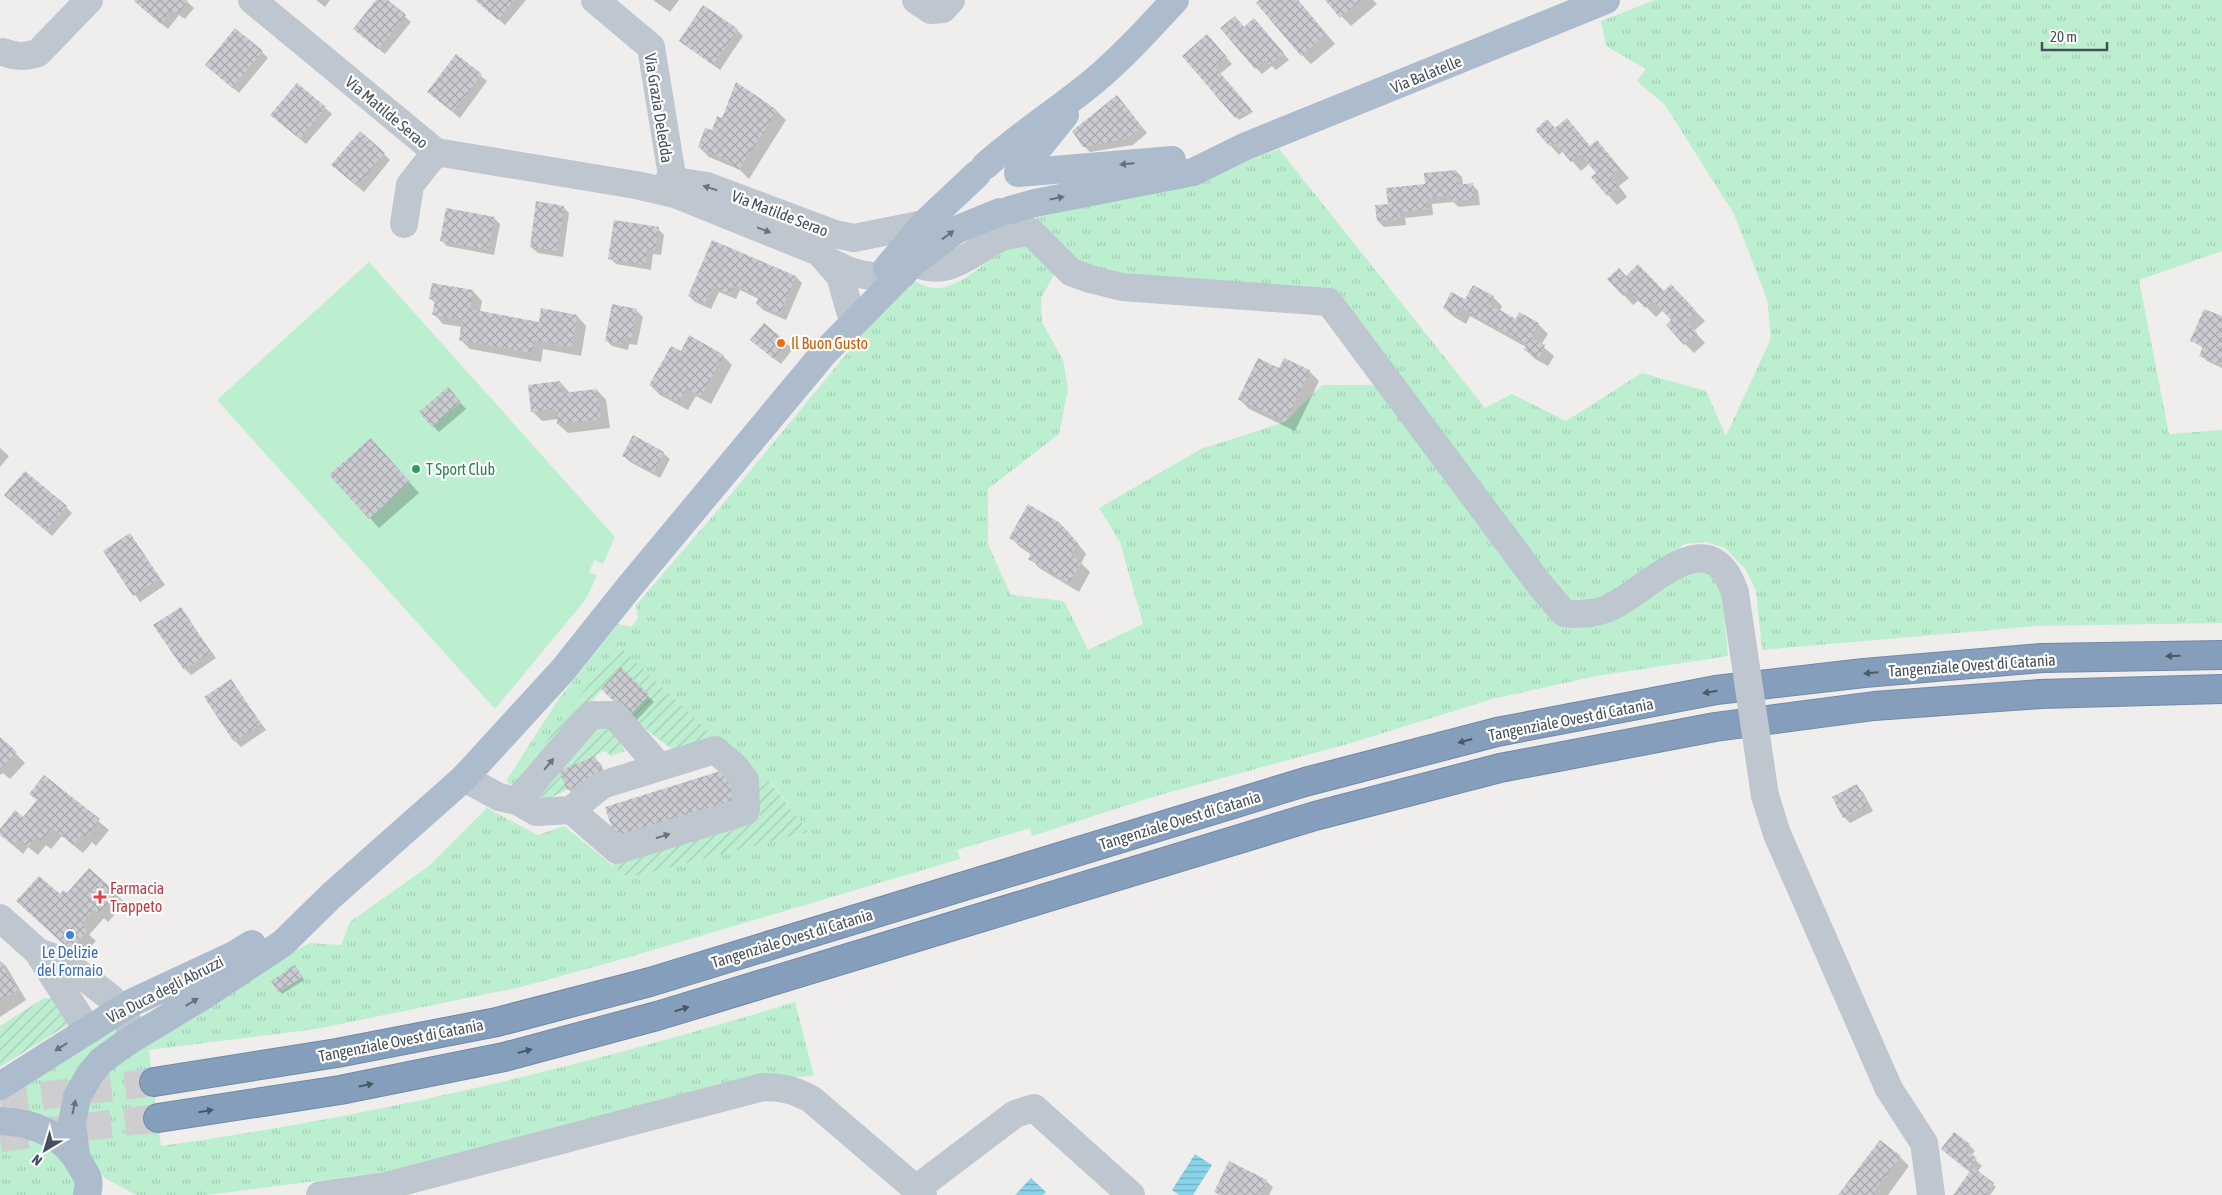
<svg xmlns="http://www.w3.org/2000/svg" width="2222" height="1195" viewBox="0 0 2222 1195" font-family="'Asap Condensed',sans-serif">
<style>
.grass{fill:url(#grass-tufts)}
.park{fill:#bceed0}
.garden{fill:url(#garden-furrows)}
.water{fill:url(#water-rules)}
.shadow{fill:#0003}
.building{fill:url(#building-cross-hatch)}
.lines{fill:none;stroke-linecap:round;stroke-linejoin:round}
.highway-tunnel{stroke:#ceced0;stroke-width:28;stroke-dasharray:28 14;stroke-linecap:butt}
.highway-casing{stroke:#7189a7;stroke-width:30}
.minor{stroke:#bec7cf;stroke-width:28}
.major{stroke:#adbccc;stroke-width:28}
.highway{stroke:#859ebc;stroke-width:28}
.minor-bridge{stroke:#bec7cf;stroke-width:28}
.oneway{fill:#65707c}
.oneway2{fill:#6a747d}
.oneway3{fill:#4c5864}
.food-dot{fill:#e8710a;stroke:#fff;stroke-width:2}
.leisure-dot{fill:#2e9e5b;stroke:#fff;stroke-width:2}
.health-dot{fill:#e0444e;stroke:#fff;stroke-width:2}
.shop-dot{fill:#3f7fe0;stroke:#fff;stroke-width:2}
.labels{text-anchor:middle;dominant-baseline:central;stroke-width:4.5;stroke-linejoin:round;paint-order:stroke}
.street-label{font-size:16px;fill:#46505a;stroke:#fff}
.food-label{font-size:16px;fill:#c56008;stroke:#fff;text-anchor:start}
.leisure-label{font-size:16px;fill:#27864d;stroke:#fff;text-anchor:start}
.health-label{font-size:16px;fill:#be3a42;stroke:#fff;text-anchor:start}
.shop-label{font-size:16px;fill:#366cbe;stroke:#fff}
</style>
<defs>
<pattern id="grass-tufts" width="24" height="20" patternUnits="userSpaceOnUse" patternTransform="scale(1.25)"><rect width="24" height="20" fill="#bceed0"/><path d="M3 7l-1-3M5 7V3M7 7l1-3M15 17l-1-3M17 17v-4M19 17l1-3" fill="none" stroke="#a3ceb5"/></pattern>
<pattern id="garden-furrows" width="10" height="10" patternUnits="userSpaceOnUse" patternTransform="scale(1.25)"><rect width="10" height="10" fill="#bceed0"/><path d="M-1 1l2-2M0 10L10 0M9 11l2-2" fill="none" stroke="#a3ceb5"/></pattern>
<pattern id="water-rules" width="6" height="5" patternUnits="userSpaceOnUse" patternTransform="scale(1.25)"><rect width="6" height="5" fill="#89d3ea"/><path d="M0 2.5h6" fill="none" stroke="#72aec1"/></pattern>
<pattern id="building-cross-hatch" width="8" height="8" patternUnits="userSpaceOnUse" patternTransform="scale(1.25)"><rect width="8" height="8" fill="#caccd2"/><path d="M0 0l8 8M0 8l8-8" fill="none" stroke="#a6a8ad"/></pattern>
</defs>
<rect width="100%" height="100%" fill="#f0eded"/>
<path class="grass" d="M1655,0H2222V251L2139,280L2169,434L2222,430V623L2036,626L1762,650L1756,591L1746,570L1725,548L1706,542L1685,544L1625,585L1592,601L1569,598L1553,586L1330,288L1166,282L1075,265L1035,218L1208,176L1279,149L1485,408L1512,394L1566,421L1642,373L1706,391L1726,436L1771,338L1767,299L1734,214L1665,105L1637,81L1646,69L1606,46L1601,21Z
M1009,242L1030,245L1058,268L1041,298L1042,322L1063,360L1068,389L1059,434L988,489V545L1011,595L1064,601L1088,650L1143,624L1120,542L1099,508L1201,449L1285,422L1322,385H1380L1547,612L1569,628L1595,622L1695,567L1711,571L1722,589L1728,656L1596,676L1492,699L1351,743L1156,796L1032,836L1030,828L957,850L960,859L626,958L521,987L316,1029L149,1050L161,1146C376,1116 587,1066 795,1002L814,1076L785,1077L386,1172L207,1195H136L105,1178L94,1164L82,1136V1120L103,1072L292,952L310,943L341,945L350,922L430,865L487,808L538,835L564,826L628,878L809,832L770,780L764,785L720,743L610,657L513,786L506,781L558,700L618,624L631,627L638,618L636,605L718,510L908,279C917,282 929,289 938,288C962,287 991,258 1009,242Z
M109,1024L120,1028L61,1127L0,1102V1094Z
M0,1132L39,1136L76,1176V1195H0Z"/>
<path class="park" d="M369,262L615,537L603,564L594,560L589,572L597,576L586,599L495,709L217,400Z"/>
<path class="garden" d="M618,645L720,743L674,751L629,716L649,695L621,668L516,788L513,786Z
M608,723L625,751L611,756L608,753L603,751L595,756L567,790L545,800L537,795L597,724Z
M753,775L764,785L769,780L809,832L628,878L612,865L760,817L753,784Z
M44,998L54,999L74,1021L0,1067V1026Z"/>
<path class="water" d="M1195,1154L1212,1165L1193,1195H1179L1172,1190Z
M1031,1178L1046,1192L1043,1195H1015Z"/>
<path class="shadow" d="M136,0H185L194,8L185,19L179,15L168,29L141,7Z
M316,0H330L325,7Z
M378,0H386L411,22L385,54L361,35Z
M477,0H526L505,25Z
M653,0H679L670,12Z
M1261,0H1298L1335,44L1311,64L1302,55Z
M1326,0H1373L1377,4L1351,26Z
M1260,26L1289,60L1276,70L1272,66L1262,74L1256,68L1244,28Z
M737,30L743,36L720,70L680,41Z
M1213,42L1232,64L1220,74L1253,112L1239,120L1184,56Z
M262,52L268,58L239,93L213,71Z
M456,56L487,81L460,118L428,92Z
M297,84L332,114L306,144L278,121Z
M1123,103L1147,133L1133,145L1090,152L1084,146Z
M777,111L786,120L749,179L740,170L709,157L699,147L723,120Z
M1555,129L1591,147L1597,142L1629,178L1619,186L1627,197L1617,205L1608,195L1598,173L1590,163L1581,171L1563,151L1559,155L1537,130Z
M384,154L390,160L364,192L339,171Z
M1456,171L1462,177L1463,185L1472,184L1478,191L1480,205L1459,207L1453,202L1432,204L1433,215L1405,218L1406,225L1384,227L1378,221L1389,205Z
M563,207L569,213L563,257L538,253L531,247Z
M494,218L500,224L494,255L447,246L441,240Z
M658,229L664,235L661,255L653,254L651,270L616,264L610,258Z
M712,241L796,277L802,283L786,320L763,310L757,304L759,299L740,290L736,299L719,292L711,309L695,302L689,296Z
M1626,277L1664,293L1680,295L1705,321L1694,331L1705,343L1694,353L1685,344L1672,320L1663,310L1656,317L1639,300L1633,305L1609,279Z
M473,291L482,301L480,312L540,323L543,310L577,316L586,326L581,356L543,349L541,362L470,349L460,339L462,327L443,324L434,314L436,304L430,298Z
M1493,297L1502,306L1500,311L1517,321L1538,324L1548,334L1541,345L1554,356L1548,366L1535,359L1525,349L1526,347L1470,316L1466,324L1454,317L1444,308L1466,301Z
M636,310L643,317L637,345L629,344L628,350L612,346L606,340Z
M2222,318V368L2207,361L2201,355L2204,348L2192,341Z
M764,325L793,349L781,364L758,346Z
M681,353L723,356L732,365L711,404L696,396L688,410L660,395L650,385Z
M1285,359L1309,371L1319,381L1295,431L1249,409L1239,399L1279,370Z
M560,382L570,393L597,390L606,400L610,428L568,433L558,424V419L542,421L532,411Z
M454,395L466,409L439,432L433,426Z
M0,448L9,456L0,467Z
M380,449L419,493L379,528L331,475Z
M663,453L670,459L660,478L630,462L624,456Z
M12,501L66,507L72,513L52,536Z
M1070,534L1086,554L1081,563L1090,572L1079,592L1039,568L1030,558L1032,555L1020,547L1010,537Z
M130,535L165,585L140,602L105,552Z
M180,609L216,658L191,675L185,669Z
M621,669L654,702L636,721L602,689Z
M230,680L266,730L241,747L235,741Z
M0,738L25,763L10,779L3,773L0,775Z
M594,758L601,764L608,781L575,795L568,789Z
M44,776L109,830L96,846L92,842L83,853L62,836L51,849L46,845L38,855L28,847L23,854L0,834V831L24,819L38,801Z
M1856,786L1863,792L1873,811L1850,823L1844,817Z
M116,894L125,903L108,922L104,918L89,935L96,941L80,958L17,901L67,895Z
M0,961L6,966L26,1000L0,1017Z
M298,970L304,980L282,994L272,981Z
M1969,1145L1975,1151L1971,1156L1982,1166L1977,1172L1996,1187L1990,1195H1954L1971,1173L1949,1155Z
M1900,1157L1909,1166L1888,1195H1840Z
M1266,1181L1273,1187L1269,1195H1219L1216,1192Z"/>
<path class="building" d="M135,0H187L188,1L178,14L172,10L161,24L134,1Z
M376,0H388L406,15L378,49L353,29Z
M475,0H514L498,20Z
M1259,0H1298L1326,34L1301,56L1256,3Z
M1325,0H1361L1340,18Z
M703,5L738,29L713,65L679,41Z
M1235,16L1244,27L1254,18L1284,53L1269,65L1265,60L1255,69L1220,28Z
M235,28L263,51L232,88L205,65Z
M1207,34L1227,57L1215,67L1251,109L1235,118L1182,56Z
M456,54L482,74L453,112L427,92Z
M736,82L777,110L739,170L729,161L698,147L705,128L712,130L717,116L722,118Z
M297,83L326,107L300,139L270,115Z
M1117,95L1142,127L1126,139L1083,147L1072,131Z
M1567,118L1590,146L1597,140L1620,168L1610,176L1619,187L1607,196L1591,177L1596,173L1580,154L1571,162L1554,142L1549,146L1535,130L1547,119L1555,128Z
M360,131L385,153L357,186L331,165Z
M1456,170L1458,185L1473,183L1474,199L1451,201V195L1427,198L1428,209L1400,212V219L1377,221L1375,205L1388,204L1386,188L1425,184L1424,173Z
M536,201L564,206L557,251L530,247Z
M446,208L495,217L488,250L440,241Z
M614,220L659,227L655,250L647,249L645,265L608,259Z
M712,240L796,276L780,314L756,304L759,296L733,285L730,294L712,287L705,304L688,296Z
M1638,264L1664,291L1671,284L1696,311L1686,321L1697,333L1684,345L1666,325L1671,320L1653,301L1645,308L1629,291L1623,296L1607,279L1619,268L1626,276Z
M432,283L473,290L470,309L539,322L541,308L577,315L572,347L534,340L532,353L459,340L462,320L432,315L435,300L429,299Z
M1473,285L1494,296L1489,304L1516,319L1519,312L1539,323L1531,338L1545,345L1539,358L1524,350L1527,344L1461,308L1457,315L1443,308L1451,292L1465,299Z
M612,304L637,309L631,340L623,338L622,344L605,341Z
M2204,309L2222,316V365L2199,356L2203,346L2190,341Z
M764,323L787,342L774,359L750,340Z
M689,335L724,355L701,396L686,388L679,402L649,385L671,346L681,351Z
M1258,358L1279,368L1284,358L1310,370L1285,422L1238,399Z
M560,381L562,393L597,389L601,419L557,424L556,409L531,412L528,385Z
M448,387L461,402L432,427L419,412Z
M633,435L664,452L654,472L622,456Z
M371,438L410,482L369,519L329,475Z
M25,471L67,506L46,531L4,495Z
M1028,504L1060,523L1078,543L1071,555L1082,562L1069,583L1028,559L1032,552L1009,538Z
M130,533L160,578L133,596L103,551Z
M181,607L211,652L184,670L153,625Z
M621,667L649,695L629,716L601,689Z
M231,679L261,724L234,742L204,697Z
M0,737L17,752L0,770Z
M595,756L603,774L567,790L559,771Z
M730,768L741,805L617,844L605,807Z
M44,775L100,819L86,838L82,834L73,845L52,828L41,841L36,837L28,847L18,839L13,845L0,835V829L15,810L23,817L37,800L29,794Z
M1857,784L1868,805L1843,818L1832,797Z
M89,868L117,893L98,914L94,910L81,924L87,931L70,950L16,901L39,876L60,894L63,890L67,893Z
M0,961L18,990L0,1001Z
M295,965L303,977L278,992L271,981Z
M1954,1132L1970,1144L1966,1150L1977,1158L1967,1170L1941,1149Z
M1880,1140L1901,1156L1873,1193L1876,1195H1838Z
M1229,1161L1267,1180L1260,1195H1220L1214,1192Z
M1973,1167L1994,1183L1987,1193L1990,1195H1953Z"/>
<g class="lines">
<path class="highway-tunnel" d="M0,1101L154,1082
M0,1138L158,1118"/>
<g class="highway-casing">
<path id="highway" d="M154,1082L337,1053L497,1022L650,982L1305,782L1497,732L1716,690L1864,673L2042,658L2222,655
M158,1118L340,1090L504,1057L657,1016L1315,816L1500,768L1715,727L1874,706L2041,694L2222,689"/>
</g>
<path class="minor" d="M252,0L436,152L636,185L675,194L819,252L840,276L850,311
M595,0L651,47L675,194
M916,0L931,10L943,9L951,0
M3,52C16,57 25,57 38,53L89,0
M669,180L707,186L835,234L854,238L924,224
M404,224L410,185L436,152
M827,260C855,276 872,279 903,274
M914,262C947,280 971,252 1000,238C1010,234 1021,233 1031,232L1071,272L1090,279L1122,287L1329,302L1540,585L1564,613C1581,615 1598,614 1613,606C1653,585 1711,518 1735,593
M464,778L499,797L517,801L536,812L571,810L602,785L715,750L734,766L745,780L746,811L617,850L571,810
M1765,796L1777,834L1889,1089L1924,1143L1931,1195
M517,801L591,715H614L659,766
M0,918L37,951L88,1030
M38,952L63,961L111,998L129,1024L131,1031L127,1042
M916,1189L1015,1114L1034,1108L1131,1195
M320,1195L386,1186L763,1087C782,1087 794,1090 811,1099L923,1195"/>
<path class="major" d="M985,166C1019,135 1058,111 1094,81C1123,57 1149,28 1175,0
M1018,173L1172,160
M1018,173L1065,115
M1010,210L1035,203L1193,172L1244,147L1606,0
M887,268L924,224L977,174
M0,1086L131,1003L234,955L252,944
M0,1121C33,1122 65,1135 81,1166C83,1170 87,1175 88,1179C89,1184 88,1191 87,1195
M76,1156L72,1123L77,1097L90,1074L101,1061L127,1042L203,996L283,943L332,895L464,778L563,670L630,586L824,353L914,262L936,245L956,230L1000,212"/>
<use href="#highway" class="highway"/>
<path class="minor-bridge" d="M1735,593L1765,796"/>
</g>
<defs><path id="oneway-solid" d="M-6-.8H1V-3.2L6.5 0L1 3.2V.8H-6Z" transform="scale(1.25)"/></defs>
<g class="oneway">
<use href="#oneway-solid" transform="translate(1127 164) rotate(175)"/>
<use href="#oneway-solid" transform="translate(1057 198) rotate(-11)"/>
<use href="#oneway-solid" transform="translate(948 235) rotate(-36)"/>
<use href="#oneway-solid" transform="translate(192 1002) rotate(-31)"/>
<use href="#oneway-solid" transform="translate(61 1047) rotate(148)"/>
<use href="#oneway-solid" transform="translate(74 1107) rotate(-78)"/>
</g>
<g class="oneway2">
<use href="#oneway-solid" transform="translate(710 188) rotate(-163)"/>
<use href="#oneway-solid" transform="translate(764 230) rotate(21)"/>
<use href="#oneway-solid" transform="translate(549 764) rotate(-50)"/>
<use href="#oneway-solid" transform="translate(663 836) rotate(-17)"/>
</g>
<g class="oneway3">
<use href="#oneway-solid" transform="translate(2173 656) rotate(179)"/>
<use href="#oneway-solid" transform="translate(1871 673) rotate(175)"/>
<use href="#oneway-solid" transform="translate(1710 692) rotate(170)"/>
<use href="#oneway-solid" transform="translate(1465 741) rotate(165)"/>
<use href="#oneway-solid" transform="translate(682 1009) rotate(-17)"/>
<use href="#oneway-solid" transform="translate(525 1051) rotate(-15)"/>
<use href="#oneway-solid" transform="translate(366 1085) rotate(-11)"/>
<use href="#oneway-solid" transform="translate(206 1111) rotate(-9)"/>
</g>
<circle class="food-dot" cx="781" cy="343" r="5"/>
<circle class="leisure-dot" cx="416" cy="469" r="5"/>
<path class="health-dot" d="M97.5 889.5h5v5h5v5h-5v5h-5v-5h-5v-5h5z"/>
<circle class="shop-dot" cx="70" cy="935" r="5"/>
<g class="labels">
<g class="street-label">
<text transform="translate(1426 74) rotate(-22)">Via Balatelle</text>
<text transform="translate(659 108) rotate(81)">Via Grazia Deledda</text>
<text transform="translate(387 112) rotate(40)">Via Matilde Serao</text>
<text transform="translate(780 213) rotate(21)">Via Matilde Serao</text>
<text transform="translate(1972 665) rotate(-4)">Tangenziale Ovest di Catania</text>
<text transform="translate(1571 719) rotate(-11)">Tangenziale Ovest di Catania</text>
<text transform="translate(1180 820) rotate(-17)">Tangenziale Ovest di Catania</text>
<text transform="translate(792 938) rotate(-17)">Tangenziale Ovest di Catania</text>
<text transform="translate(165 989) rotate(-27)">Via Duca degli Abruzzi</text>
<text transform="translate(401 1040) rotate(-11)">Tangenziale Ovest di Catania</text>
</g>
<g class="food-label">
<text x="791" y="343">Il Buon Gusto</text>
</g>
<g class="leisure-label">
<text x="426" y="469">T Sport Club</text>
</g>
<g class="health-label">
<text x="110" y="888">Farmacia<tspan x="110" dy="18">Trappeto</tspan></text>
</g>
<g class="shop-label">
<text x="70" y="952">Le Delizie<tspan x="70" dy="18">del Fornaio</tspan></text>
</g>
</g>
<g transform="translate(45 1150) rotate(218)" stroke="#ffffff" stroke-width="4" paint-order="stroke">
<path d="M0-4L9 19L0 12L-9 19Z" fill="#46505a"/>
<text y="-8" font-size="14" font-weight="bold" text-anchor="middle" fill="#46505a">N</text>
</g>
<path d="M2042 42v8h65v-8" fill="none" stroke="#46505a" stroke-width="2.5"/>
<text x="2050" y="42" font-size="15" fill="#46505a" stroke="#ffffff" stroke-width="4" paint-order="stroke">20 m</text>
</svg>
